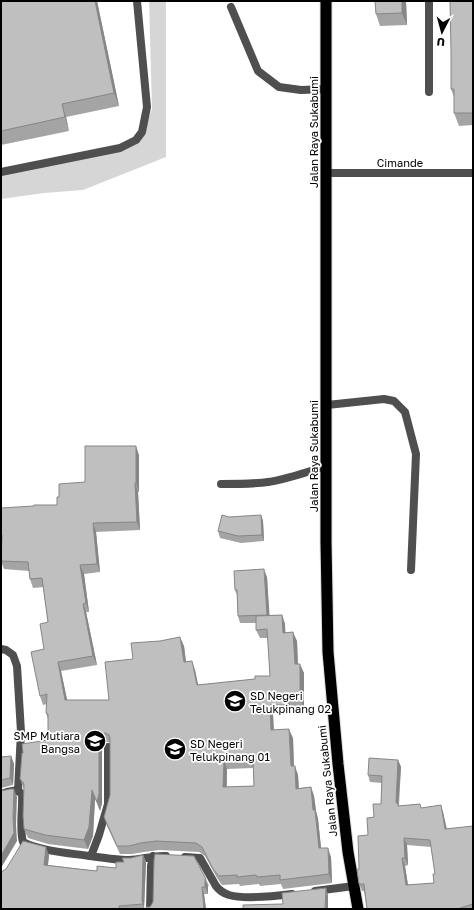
<svg xmlns="http://www.w3.org/2000/svg" width="474" height="910" viewBox="0 0 474 910" font-family="'Golos Text',sans-serif">
<style>
.green{fill:#d6d6d6}
.lines{fill:none;stroke-linecap:round;stroke-linejoin:round}
.trunk-casing{stroke:#dbdbdb;stroke-width:13}
.service{stroke:#4f4f4f;stroke-width:8}
.minor{stroke:#4f4f4f;stroke-width:8}
.trunk{stroke:#000;stroke-width:11}
.wall{fill:#a4a4a4;fill-rule:evenodd}
.shaded-wall{fill:#868686}
.building{fill:#bfbfbf;stroke:#868686;fill-rule:evenodd}
.labels{text-anchor:middle;dominant-baseline:central;stroke-width:3.5;stroke-linejoin:round;paint-order:stroke}
.street-label{font-size:11px;fill:#000;stroke:#fff}
.poi-label{font-size:11px;fill:#000;stroke:#fff;text-anchor:start}
</style>
<rect width="100%" height="100%" fill="#fff"/>
<path class="green" d="M149,1H166V157L83,190L44,193L1,199V172L72,157L141,139L152,109Z"/>
<g class="lines">
<g class="trunk-casing">
<path id="trunk" d="M326,1V542L328,652L338,764L348,852L358,909"/>
</g>
<path class="service" d="M429,1V92
M231,7L258,71L279,87L301,90L327,89
M1,172L120,148L136,140L142,132L147,107L137,1
M327,405L384,399L394,401L405,412L416,454L411,570"/>
<path class="minor" d="M327,173H473
M221,484C237,484 253,484 268,482C288,479 307,472 326,466
M1,649L6,650L13,655L17,666L21,732L18,791
M1,794C8,792 16,788 22,794C23,809 19,828 23,842C40,851 70,853 89,856C101,857 114,860 126,860C139,861 152,855 166,856
M91,856L99,835L108,804V747
M185,857L200,858L216,886C219,890 223,893 229,895C243,899 276,896 292,894
M315,891L354,886
M150,909L151,866L153,856"/>
<use href="#trunk" class="trunk"/>
</g>
<path class="wall" d="M1,1H97L119,106L66,117L69,131L1,145Z
M375,1H406L407,25L380,26L376,14Z
M473,1V125L459,126L454,113V97L451,89V52Z
M139,455V492H138L140,530L96,532L100,572L84,574L89,612H86L97,665L61,671L67,700H109L133,659L184,646L186,662L195,670L198,685L255,679L270,676L268,638H260L256,630V623H240L238,616L237,595L235,590L267,577L269,615H282L285,624V632L297,641L298,664L304,673V708H291V714H273L274,730L293,738L294,766L298,775L299,788L311,787L314,796L316,811L318,819L321,848L331,857L332,883L283,889L281,884L260,886L259,884L240,886L239,884L222,885L217,878L205,856L199,852L159,850L144,852L132,854H120L107,826L104,817L110,795V743L108,742H105L102,747V803L100,811L95,799L93,836L88,849L48,844L28,838L24,829V789L20,779L23,753L48,740V719L46,713L47,704L43,705L40,696L44,649L48,622L43,587L33,588L30,579L29,571L4,569L1,561L2,541L1,539V508L57,505L59,497L85,482ZM253,768L254,786L227,787V769Z
M261,515L263,521L264,541L241,543L220,538L218,531Z
M11,756L14,764L13,785L1,788V757Z
M398,760L401,767L399,806L420,804L421,808L443,812L447,829L473,826V909H367L364,891H362L359,884V869L368,835L374,817L381,804L382,783L370,782L368,775ZM407,845L431,847L435,874L434,883L408,885L405,866L408,865Z
M49,855L48,865L97,871L116,868L124,862L122,858H131L143,855L146,862L144,909H1Z
M206,879L209,886H208V894H204L206,909H146L150,907L153,902Z"/>
<path class="shaded-wall" d="M95,1H97L119,106L114,93Z
M402,1H406L407,25L402,13Z
M62,104L66,117L69,131L65,117Z
M136,446L139,455V492L136,483Z
M135,483L138,492L140,530L137,522Z
M261,515L263,521L264,541L262,535Z
M93,523L96,532L100,572L97,564Z
M80,565L84,574L89,612L86,603Z
M264,569L267,577L270,622L267,615Z
M83,604L86,612L97,665L93,656Z
M282,615L285,624L286,642L283,633Z
M293,632L297,641L298,673L295,664Z
M180,637L184,646L187,671L184,662Z
M192,661L195,670L200,694L197,685Z
M58,662L61,671L69,709L65,700Z
M300,664L304,673V708L300,699Z
M288,699L291,708V714L288,705Z
M270,705L273,714L274,739L271,730Z
M289,729L293,738L294,775L291,766Z
M102,734L105,742L102,747V803L100,811L97,802L99,738Z
M11,756L14,764L13,785L10,778Z
M224,760L227,769L226,796L223,787Z
M398,760L401,767L398,806L400,810L396,803Z
M295,766L298,775L299,798L296,789Z
M311,787L314,796L316,811L318,819L322,857L319,848L313,810Z
M14,789L17,797L16,825L17,841L1,868V856L13,817Z
M92,790L95,799L93,836L88,849L84,840Z
M441,805L443,812L448,837L445,829Z
M404,838L407,845L408,865L405,858Z
M46,847L49,855L47,872L44,865Z
M328,848L331,857L332,883L329,874Z
M143,855L146,862L144,909L142,901Z
M402,858L405,866L409,892L406,885Z
M205,879L208,886V894L205,887Z
M202,887L204,894L206,909H204Z
M326,888L328,895V909H325Z"/>
<path class="building" d="M1,1H95L114,93L62,104L65,117L1,131Z
M375,1H402V13L376,14Z
M450,1H473V113H454V89H451V52Z
M85,446H136V483H135L137,522L93,523L97,564L80,565L86,603L83,604L93,656L58,662L65,700H109L105,662L133,659L131,643L160,641L180,637L184,662L192,661L197,685L255,679V676H270L267,629L256,630V616L282,615L283,633L293,632L295,664H300V699H288V705H270L271,730L289,729L291,766H295L296,789L311,787L313,810H315L319,848H328L329,874L280,880V875L257,877L256,875L237,877V875L219,876L213,869L202,847L196,843L156,841L141,843L129,846H117L104,817L110,795V738L109,735L105,733L102,734L99,738V794L97,802L92,790L89,827L84,840L45,835L24,829L23,816L24,785L23,782L20,779L22,753H23L22,744L48,740V714L46,713L47,694L40,696L31,652L44,649L40,624L48,622L42,578L30,579L28,562L1,561L2,535H1V508L34,506V505H57V497H59V484L85,482ZM253,759L254,786L223,787L224,760Z
M222,515L229,517L261,515L262,535L238,536L218,531Z
M264,569L267,615L238,616L237,590H235L234,571Z
M11,756L10,778L1,780V757Z
M369,758L398,760L396,803H398V806L420,804L421,808L441,805L445,829L473,826V904L457,909H367L364,884H359L357,870L359,869L358,836L368,835L367,818L374,817L373,804H381L382,776L368,775ZM404,838L430,840L435,874H433L434,883L406,885L402,858H405Z
M10,789H14L13,817L14,833L1,856V791Z
M23,841L46,847L44,865L78,869L97,871V866L116,868V862H124L122,858H131L143,855L142,901L143,904L119,906V909H1V872L6,869Z
M155,854L194,856L206,879H205V887H202L204,909H146V907H150L153,902L154,860Z
M326,888L325,909H243V905L283,904L282,893Z"/>
<defs>
<g id="school-disc" transform="scale(1.15)"><circle r="9.5" fill="#000" stroke="#fff"/><path d="M0-5L7-2L0 1L-7-2ZM-4 1L0 2.5L4 1V4Q0 6-4 4Z" fill="#fff"/></g>
</defs>
<g fill-rule="evenodd">
<use href="#school-disc" x="235" y="701"/>
<use href="#school-disc" x="95" y="741"/>
<use href="#school-disc" x="175" y="749"/>
</g>
<g class="labels">
<g class="street-label">
<text transform="translate(313 132) rotate(-90)">Jalan Raya Sukabumi</text>
<text x="400" y="162">Cimande</text>
<text transform="translate(313 456) rotate(-90)">Jalan Raya Sukabumi</text>
<text transform="translate(327 781) rotate(-96)">Jalan Raya Sukabumi</text>
</g>
<g class="poi-label">
<text x="250" y="695">SD Negeri<tspan x="250" dy="13">Telukpinang 02</tspan></text>
<text x="80" y="735" text-anchor="end">SMP Mutiara<tspan x="80" dy="13">Bangsa</tspan></text>
<text x="190" y="743">SD Negeri<tspan x="190" dy="13">Telukpinang 01</tspan></text>
</g>
</g>
<rect width="474" height="910" fill="none" stroke="#000000" stroke-width="4"/>
<g transform="translate(442 32) rotate(186)" stroke="#ffffff" stroke-width="3" paint-order="stroke">
<path d="M0-3L7 15L0 10L-7 15Z" fill="#000000"/>
<text y="-6" font-size="11" font-weight="bold" text-anchor="middle" fill="#000000">U</text>
</g>
</svg>
